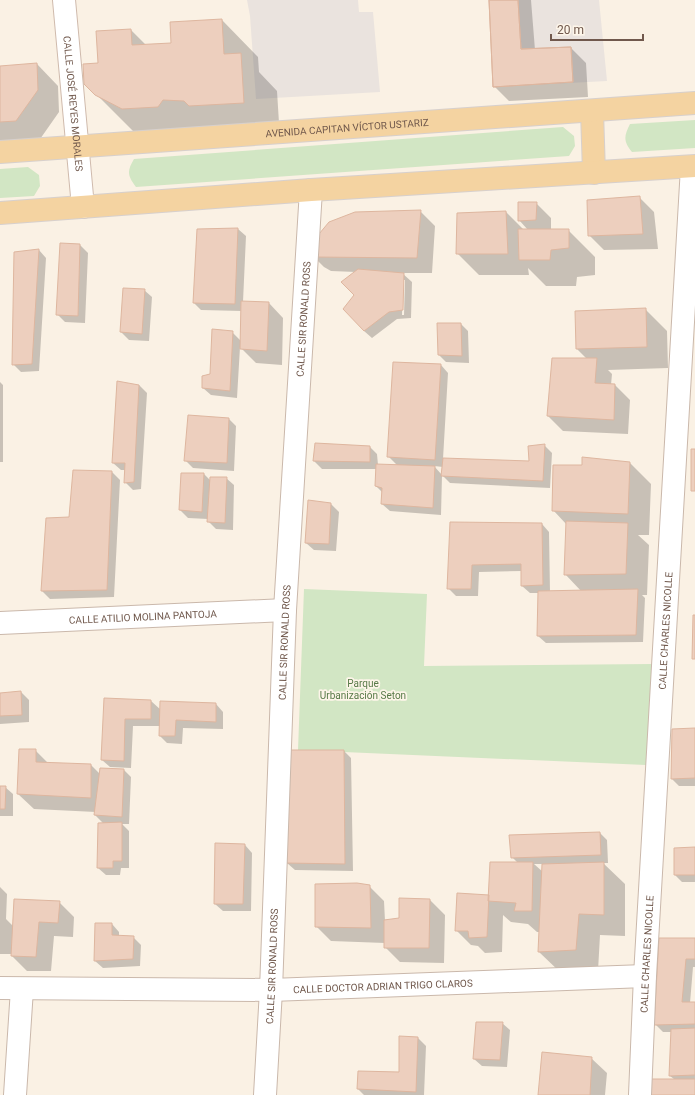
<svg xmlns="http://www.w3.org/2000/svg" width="695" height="1095" viewBox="0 0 695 1095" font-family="Roboto,sans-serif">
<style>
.industrial{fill:#eae3de}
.green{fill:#d2e6c4}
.shadow{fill:#0003;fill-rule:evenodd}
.building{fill:#edcfbe;stroke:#deb69f}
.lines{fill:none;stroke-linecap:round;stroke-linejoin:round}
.street-casing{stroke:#cab8ab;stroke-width:24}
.secondary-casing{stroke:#cfbaac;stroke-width:24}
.primary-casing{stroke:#d7d0cd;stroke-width:24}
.street{stroke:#fff;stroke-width:22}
.secondary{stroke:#fff;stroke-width:22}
.primary{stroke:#f4d3a1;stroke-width:22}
.labels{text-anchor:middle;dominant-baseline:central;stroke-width:3.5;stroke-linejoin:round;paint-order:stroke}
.street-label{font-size:10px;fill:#70584c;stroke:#fdf5e9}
.park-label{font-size:10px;fill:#587a48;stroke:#fdf5e9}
</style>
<rect width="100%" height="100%" fill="#faf1e4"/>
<path class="industrial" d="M247,0H358L359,12H373L380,92L256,99L250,16Z
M489,0H599L607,81L493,87Z"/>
<path class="green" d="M695,120V148L632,152C623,141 624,136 630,124Z
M563,127L574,136L575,146L569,156L136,187C127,175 127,171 134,159Z
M28,167L39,175L40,186L34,196L0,198V169Z
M304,589L427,594L424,666L652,664L646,765L298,750Z"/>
<path class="shadow" d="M490,0H531L535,50L571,48L586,63L588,97L509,101L494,86Z
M222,20L258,57L259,72L277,91L280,139L159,146L133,131L85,83L99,64L131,30L146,45L172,44Z
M37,64L58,86L59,112L38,142L0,145V67Z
M639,197L654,212L658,249L604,250L589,235Z
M536,203L551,218V230H568L595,257V275L577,277L576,286H546L528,268L529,275H479L457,253L506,212L524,230H528L519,220Z
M420,211L435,226L432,273H402L412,282L411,318L397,319L372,338L364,331L356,295V272L331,271L324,267L309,252ZM403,280H405L404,315H402Z
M238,229L246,236L243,302H268L283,318L282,365L256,363L240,347L237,398L211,395L203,388L232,332L241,341L242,311L201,310L194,303Z
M61,244L80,245L88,253L85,323L65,322L57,314Z
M39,250L46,258L39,371L21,372L13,364Z
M144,290L152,297L149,341L129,340L121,332Z
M645,309L667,331L668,368L608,370L612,374L611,385H615L630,400L628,434L563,431L548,416L587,359L577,349Z
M461,324L468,331L469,363L446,362L439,355Z
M441,365L448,373L443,459L530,462L544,445L552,453L550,488L450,483L442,475L441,515L390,511L382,504L383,493L376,486V469H322L314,461L316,444L370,447L377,454L378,465L398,466L388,456ZM434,466L443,467L442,475Z
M0,382L3,385V462H0Z
M139,385L147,393L141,489L133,490L125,482L126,470H121L113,463Z
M229,419L236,426L234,471L193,468L185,460Z
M630,463L651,484L649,535H638L649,545L647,595H642L645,598L643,642L546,643L538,636L539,593H530L522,586V571L479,572L478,596H456L448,588L451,523L542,524L549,532L550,592H582L565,574L567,525L553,510L583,466Z
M74,471L112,472L120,480L114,597L50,599L42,591L70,518Z
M204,474L211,481L226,478L234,485L233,530L216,529L208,521V519L188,518L180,510Z
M331,504L339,512L336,551L314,550L306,543Z
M21,692L29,700V722L0,724V694Z
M105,699L151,701L161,710L216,704L223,712V729L183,728L182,744L167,743L160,736V726H133L131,768L110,767L102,760Z
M695,729V786H679L672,779Z
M35,750L49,764L91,765L100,774L124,770L131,777L129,824H122L129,831V868H121L120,875H106L98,868L104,824L95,815L96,812L34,809L18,794Z
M344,751L351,758L353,871L295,870L287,863Z
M0,787H5L13,794V816H0Z
M600,833L607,840L608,863H603L625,884V936L600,935L598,971L561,973L539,952L540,932H537L528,924L511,922L503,915L502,952L485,953L478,946L471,945L456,930L518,863L512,857ZM534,864H543V872Z
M245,845L252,853L251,911H223L215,904Z
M695,848V882H682L675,875Z
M369,886L384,901L385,921L400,919L430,900L445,915L444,963L400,962L385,947V943L331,941L316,926Z
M0,887L7,894L6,919L13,926L59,902L74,917L73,937L54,936L51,971H27L12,956V954H0Z
M112,924L119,932V936L133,937L141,945L140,966L103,968L95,961Z
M695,939V967H693L690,1003H695V1095L670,1076L671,1032H663L655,1024Z
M502,1023L510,1030L507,1067L482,1066L474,1059Z
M418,1038L426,1046L424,1095H364L358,1089L400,1073Z
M591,1058L607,1073L605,1095H539Z"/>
<path class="building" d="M489,0H518L521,49L571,47L573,82L493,87Z
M489,0H518L521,49L571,47L573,82L493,87Z
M222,19L224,54L241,53L244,103L189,106L184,101L163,100L158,107L122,109L95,95L84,84L83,64L98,63L96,31L131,29L132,45L171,43L170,22Z
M37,63L38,90L16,121L0,122V66Z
M640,196L643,234L588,236L587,200Z
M518,202H537L536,220L518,221Z
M421,210L417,258L315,257L314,240L329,222L355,212Z
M506,211L508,254H456L457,213Z
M238,228L235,304L193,303L197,229Z
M518,229H569V248L551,250L550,260H519Z
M60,243L80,244L78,316L56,315Z
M39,249L32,364L12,365L14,252Z
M358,269L404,273L403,310L389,312L364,331L343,309L354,295L341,282Z
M123,288L145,289L142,334L120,332Z
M241,301L269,302L267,351L240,349Z
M646,308L647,347L576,349L575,311Z
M437,323H461L462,356L438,355Z
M212,329L233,331L230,391L202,388V376L210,374Z
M552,358H597L595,383L615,384L614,420L547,416Z
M393,362L441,364L435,460L387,457Z
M117,381L139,385L134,482L124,483L125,463H112Z
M188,415L229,418L227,463L184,461Z
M315,443L370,446V462L313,461Z
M545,444L543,481L441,476L443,458L529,461L528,446Z
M691,449H695V491H691Z
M582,457L630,462L628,514L552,511L553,465H582Z
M376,464L435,466L433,508L381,504L382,488L375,486Z
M73,470L112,471L107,590L41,591L46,518L69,517Z
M181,473H204L202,512L179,510Z
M210,477H227L225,523L207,522Z
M308,500L331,503L329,544L305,543Z
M566,521L628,523L626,574L564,575Z
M450,522L542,523L543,585L521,586V564L472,565L471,589H447Z
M638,589L636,635L537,636L538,591Z
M693,615H695V659H692Z
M21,691L22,715L0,716V693Z
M104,698L151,700V719H125L124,761L101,760Z
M160,701L216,703V722L176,720L175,736H159Z
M695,728V778L671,779L672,729Z
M19,749H36V762L91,764V798L17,794Z
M290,750H344L345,864L286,863Z
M100,768L124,769L122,817L94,815Z
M0,786H6L5,809H0Z
M122,822V861H113V868H97L98,823Z
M600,832L601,855L511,858L509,835Z
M215,843L245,844L243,904H214Z
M695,847V875H674V848Z
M490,862H533L532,911H514L516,903L488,901Z
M604,862V915L579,914L576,950L538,952L542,864Z
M357,883L370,885L371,928L315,927V884Z
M457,893L489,895L487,937L469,938L468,931H455Z
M399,898L430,899L429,948H384V920L399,918Z
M14,899L60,901L58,923L39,922L36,957L11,956Z
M95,923H112V935L134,936L133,959L94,961Z
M659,938H695V959H686L682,1002H695V1024L654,1025Z
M476,1022H503L500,1060L473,1059Z
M695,1028V1075L669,1076L671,1029Z
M399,1036L418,1037L416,1092L357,1089L358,1071L399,1072Z
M542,1052L592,1057L590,1095H538Z
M645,1079H695V1095H644Z"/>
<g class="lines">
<g class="street-casing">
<g id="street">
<path id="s1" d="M0,623L285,610"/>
<path id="s2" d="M0,988L271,990L645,976"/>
<path d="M15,1095L22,989"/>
<path id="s3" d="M265,1095L271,990L285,610L311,190"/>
<path id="s4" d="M640,1095L645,976L692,167"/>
</g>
</g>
<g class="secondary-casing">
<g id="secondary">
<path id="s5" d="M64,0L83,207"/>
</g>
</g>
<g class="primary-casing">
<g id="primary">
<path d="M592,111L594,173"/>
<path id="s6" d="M0,152L695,103"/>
<path d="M0,213L311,190L695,166"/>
</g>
</g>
<use href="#street" class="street"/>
<use href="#secondary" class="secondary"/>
<use href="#primary" class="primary"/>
</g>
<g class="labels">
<g class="street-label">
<text stroke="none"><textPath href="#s5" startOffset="104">CALLE JOSÉ REYES MORALES</textPath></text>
<text stroke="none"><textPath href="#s6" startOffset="348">AVENIDA CAPITAN VÍCTOR USTARIZ</textPath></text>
<text stroke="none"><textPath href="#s3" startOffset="777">CALLE SIR RONALD ROSS</textPath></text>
<text stroke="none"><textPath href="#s1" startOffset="143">CALLE ATILIO MOLINA PANTOJA</textPath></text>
<text stroke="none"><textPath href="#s4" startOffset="465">CALLE CHARLES NICOLLE</textPath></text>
<text stroke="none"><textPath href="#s3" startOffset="453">CALLE SIR RONALD ROSS</textPath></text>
<text stroke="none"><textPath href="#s4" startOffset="141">CALLE CHARLES NICOLLE</textPath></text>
<text stroke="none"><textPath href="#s3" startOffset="129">CALLE SIR RONALD ROSS</textPath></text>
<text stroke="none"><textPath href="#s2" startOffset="383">CALLE DOCTOR ADRIAN TRIGO CLAROS</textPath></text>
</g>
<g class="park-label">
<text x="363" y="683">Parque<tspan x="363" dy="12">Urbanización Seton</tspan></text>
</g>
</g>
<path d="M551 34v6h92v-6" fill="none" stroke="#70584c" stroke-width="2"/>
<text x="557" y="34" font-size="12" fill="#70584c" stroke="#fdf5e9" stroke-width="3" paint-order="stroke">20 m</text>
</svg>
